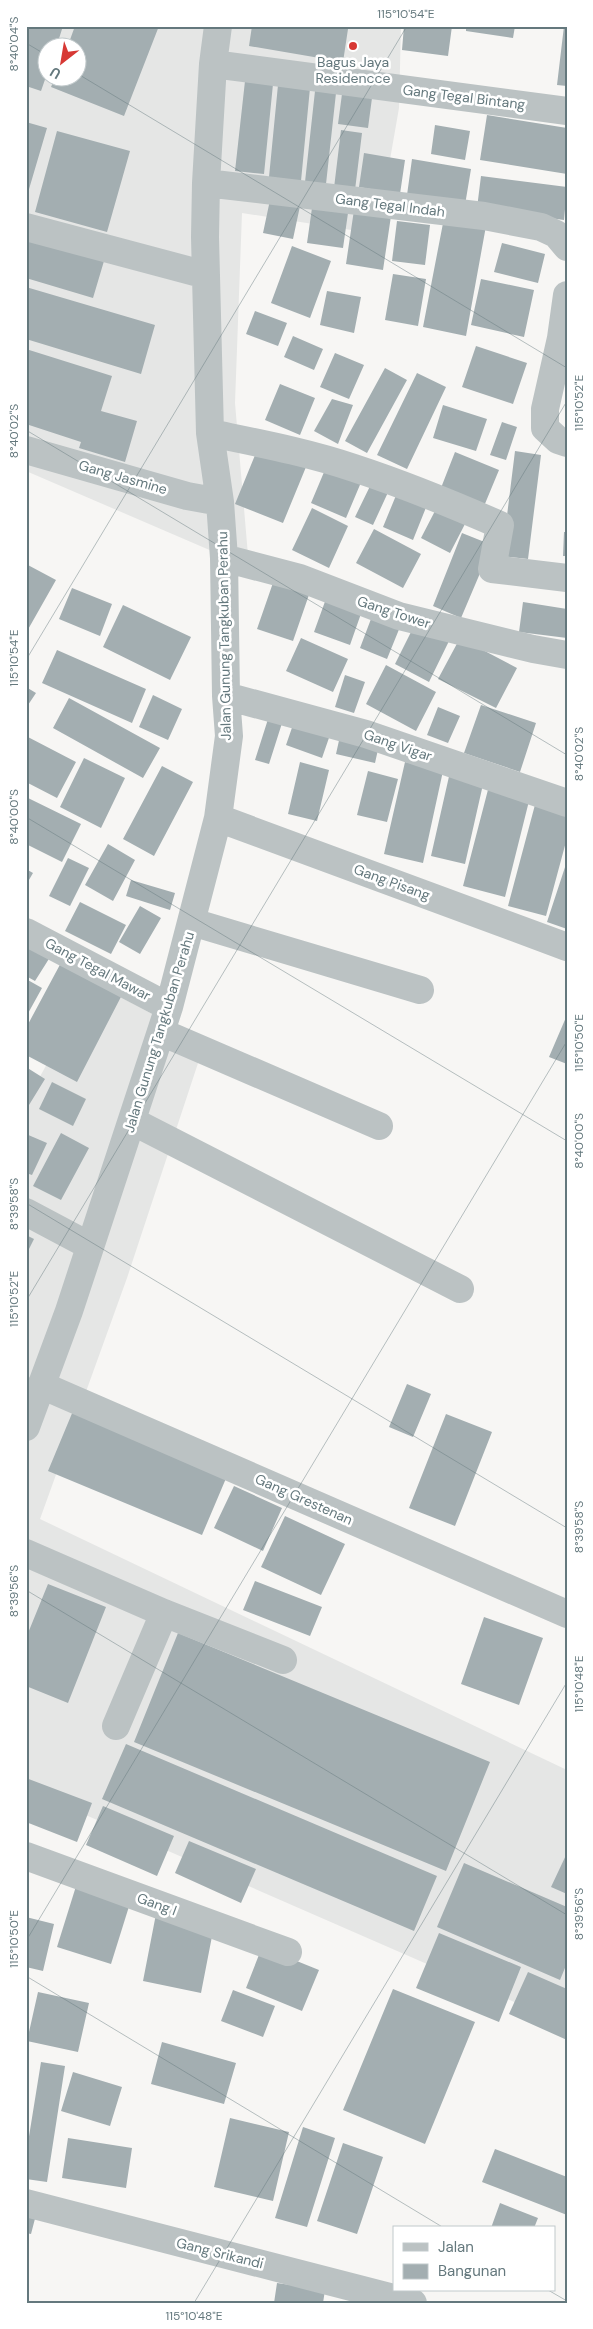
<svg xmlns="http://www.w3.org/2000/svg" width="593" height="2329" viewBox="0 0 593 2329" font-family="'DM Sans',sans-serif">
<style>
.built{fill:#e5e6e5;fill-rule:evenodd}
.building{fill:#a3aeb1}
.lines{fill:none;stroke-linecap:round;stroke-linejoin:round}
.minor{stroke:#bbc2c3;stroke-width:28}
.ticks{fill:none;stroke:#64787d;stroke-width:1;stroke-opacity:0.45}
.poi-dot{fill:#d73834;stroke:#fff;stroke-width:2}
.labels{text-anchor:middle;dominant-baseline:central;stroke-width:5;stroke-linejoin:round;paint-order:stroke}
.poi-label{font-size:14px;fill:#64787d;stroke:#fff}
.street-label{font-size:14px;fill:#64787d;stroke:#fff}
.neatline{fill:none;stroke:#64787d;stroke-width:2}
.ticks-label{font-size:12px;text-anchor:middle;fill:#64787d}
</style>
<rect width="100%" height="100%" fill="#f7f6f4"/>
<path class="built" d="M26,26H401L399,108L377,234L242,213L235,403L249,567L26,471ZM48,48H78V78H48Z
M92,982L205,1042L127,1278L40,1519L567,1770V2025L26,1789V1102Z"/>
<path class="building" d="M26,26H63L56,48H48V71L41,91L26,86Z
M75,26H159L124,116L51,87L55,78H78V48H67Z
M252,26H329L348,29L343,62L249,46Z
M404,26H452L448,56L402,50Z
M466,26H515L513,38L466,31Z
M564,26H567V86L557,85Z
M245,81L273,84L264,174L235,171Z
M278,85L310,88L301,181L269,177Z
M315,91L336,93L326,184L305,182Z
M342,94L372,98L368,128L338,124Z
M487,115L567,128V174L480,160Z
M26,122L47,128L27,196H26Z
M435,125L470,131L465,160L431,154Z
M341,130L362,133L355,190L334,188Z
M57,131L130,151L107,232L35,212Z
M364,153L405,160L400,194L359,187Z
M412,159L471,169L465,205L407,195Z
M481,176L567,187L564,220L477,208Z
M270,200L300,206L293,239L263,233Z
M312,208L348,213L343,248L307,243Z
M354,210L391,216L383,270L346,264Z
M444,218L486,226L466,336L423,327Z
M397,221L430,225L425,265L392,261Z
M30,238L104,261L93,298L26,278V250Z
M502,243L545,254L538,283L494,272Z
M292,246L331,261L310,318L271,303Z
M393,274L426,279L418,326L385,320Z
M481,279L534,290L524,337L471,325Z
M26,287L155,325L141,374L26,339Z
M327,291L361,297L354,333L320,325Z
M255,311L287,323L278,346L246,334Z
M293,336L323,349L314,370L284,357Z
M476,346L527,363L513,404L462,387Z
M26,349L112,376L101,411L137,421L125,462L79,448L81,442L26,424Z
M335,353L364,365L349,399L320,387Z
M385,368L407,380L367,453L345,441Z
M417,373L446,387L407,469L377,455Z
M280,384L315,398L300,435L265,420Z
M332,399L353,405L338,444L314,431Z
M443,405L487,419L476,451L433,438Z
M502,422L517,427L506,460L490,455Z
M258,448L306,467L283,523L235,504Z
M515,451L541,455L528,559L502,556Z
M455,452L499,470L482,511L439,493Z
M327,465L362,480L346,518L311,503Z
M373,480L390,488L373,525L355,517Z
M397,493L427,505L413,540L383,527Z
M312,508L348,526L329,568L292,550Z
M436,509L465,524L450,553L421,538Z
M374,529L421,554L403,588L356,563Z
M564,532H567V556H563Z
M462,533L492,545L461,618L433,606Z
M26,564L56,580L26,633Z
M275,577L311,589L293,641L257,629Z
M72,588L112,604L100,636L59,619Z
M327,596L363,608L350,645L314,632Z
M523,602L567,609V638L519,632Z
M123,605L191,637L170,680L103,647Z
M374,611L402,622L387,659L360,648Z
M415,624L449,641L429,682L395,664Z
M301,638L348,659L333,692L286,671Z
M460,638L517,668L496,708L438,679Z
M57,650L146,689L132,723L42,683Z
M386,665L436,692L416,731L366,704Z
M345,675L365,682L354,713L335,707Z
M26,687L36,693L26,708Z
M153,695L182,709L168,740L139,727Z
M69,698L160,748L143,778L53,728Z
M481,705L536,723L520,772L464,753Z
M438,707L460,716L448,743L427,735Z
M269,716L283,720L269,764L255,760Z
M295,719L331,732L322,758L286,745Z
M26,736L76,762L57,798L26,782Z
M340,736L379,745L375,763L336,754Z
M84,758L125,778L101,828L60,807Z
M300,762L329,770L317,821L288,814Z
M405,762L443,771L423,863L384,854Z
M162,766L193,782L154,856L123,839Z
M368,771L398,779L387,822L357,815Z
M450,772L484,780L465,864L431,856Z
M490,782L531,793L505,897L463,886Z
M26,797L81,824L62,862L26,844Z
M536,801L567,809V838L546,916L508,906Z
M108,844L135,860L113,901L85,885Z
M68,858L89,868L70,906L49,896Z
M567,861V929L547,922Z
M26,869L33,873L26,885Z
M131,880L175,893L170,910L126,896Z
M80,902L126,925L111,954L65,931Z
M140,906L161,918L140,954L119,942Z
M26,938L52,954L35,981L26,976Z
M63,959L124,991L77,1082L26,1055V1028Z
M26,979L42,988L26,1017Z
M567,1015V1064L549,1057Z
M26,1067L45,1079L29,1105L26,1103Z
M52,1082L86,1099L73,1126L39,1109Z
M61,1133L89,1148L61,1200L33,1186Z
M26,1134L47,1143L32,1175L26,1173Z
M26,1235L34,1239L26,1255Z
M407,1384L431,1394L413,1437L389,1427Z
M73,1411L227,1476L202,1535L48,1471Z
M446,1414L492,1432L455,1526L409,1508Z
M234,1486L282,1508L263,1551L214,1528Z
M285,1516L345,1544L321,1595L261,1567Z
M255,1581L322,1607L310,1636L243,1610Z
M48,1584L106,1607L68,1703L26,1686V1638Z
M484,1617L543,1638L519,1705L461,1684Z
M178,1633L490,1762L446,1871L134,1742Z
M126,1744L437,1876L414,1931L102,1799Z
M26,1778L92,1803L77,1842L26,1822Z
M103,1806L174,1836L157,1876L86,1845Z
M189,1841L256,1869L241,1903L175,1873Z
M567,1853V1894L551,1887Z
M464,1863L567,1907V1963L560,1980L437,1927Z
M77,1883L131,1900L111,1964L57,1947Z
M156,1914L214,1926L201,1993L143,1981Z
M26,1917L54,1924L43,1971L26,1967Z
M439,1933L521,1967L499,2022L416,1988Z
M262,1947L319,1970L302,2011L246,1988Z
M528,1972L567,1989V2040L509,2014Z
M393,1989L475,2022L425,2144L343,2110Z
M233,1990L275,2006L263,2037L221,2021Z
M38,1992L89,2003L78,2052L27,2041Z
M162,2042L236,2063L224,2104L151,2084Z
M41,2062L65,2066L47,2182L26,2179V2155Z
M73,2072L122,2087L110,2126L61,2111Z
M230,2118L289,2132L273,2201L214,2187Z
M303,2127L335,2138L307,2227L275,2218Z
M68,2138L132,2148L126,2188L62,2178Z
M343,2143L383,2157L357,2234L317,2221Z
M495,2149L567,2177V2215L482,2182Z
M500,2203L538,2218L534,2228H491Z
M26,2208L37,2211L31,2234L26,2233Z
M277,2283L325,2290L323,2303H274Z"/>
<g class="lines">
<path class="minor" d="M213,64L567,111
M206,183L484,216L541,227L556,234L567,247
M26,227L206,275
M567,295L561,338L545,409V428L558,440L567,443
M210,433C258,443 307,452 354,468C403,484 452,504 500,525L492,569L567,578
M26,450L187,496L220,502
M224,558L300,578L399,616L533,649L567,655
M226,696L366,734L567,803
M218,818L567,947
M192,922L420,990
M26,932L169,1007
M161,1032L379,1126
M132,1121L460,1289
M26,1212L90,1246
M41,1385L567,1614
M26,1427L69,1311L169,1007L218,818L229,736L226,696L224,558L220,502L210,433L205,237L206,183L213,64L218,26
M26,1553L164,1613L283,1660
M116,1726L164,1613
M26,1856L288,1952
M26,2203L413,2303"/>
</g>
<path class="ticks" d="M26,43L48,56M78,74L567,368M26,430L567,755M26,660L407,26M26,817L567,1141M26,1203L567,1528M26,1301L567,401M26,1590L567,1915M26,1941L567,1041M26,1976L444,2228M548,2290L567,2301M194,2303L567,1682"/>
<circle class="poi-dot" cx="353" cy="46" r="5"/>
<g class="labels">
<g class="poi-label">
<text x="353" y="62">Bagus Jaya<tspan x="353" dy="16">Residencce</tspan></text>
</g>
<g class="street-label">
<text transform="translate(464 97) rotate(7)">Gang Tegal Bintang</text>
<text transform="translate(390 205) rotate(7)">Gang Tegal Indah</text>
<text transform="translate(123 477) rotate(16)">Gang Jasmine</text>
<text transform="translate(394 612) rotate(18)">Gang Tower</text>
<text transform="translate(224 636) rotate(-91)">Jalan Gunung Tangkuban Perahu</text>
<text transform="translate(398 745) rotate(19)">Gang Vigar</text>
<text transform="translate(392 882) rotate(20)">Gang Pisang</text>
<text transform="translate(98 969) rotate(28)">Gang Tegal Mawar</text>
<text transform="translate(159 1032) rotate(-73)">Jalan Gunung Tangkuban Perahu</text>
<text transform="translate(304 1499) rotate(24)">Gang Grestenan</text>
<text transform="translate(157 1904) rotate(20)">Gang I</text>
<text transform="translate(220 2253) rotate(14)">Gang Srikandi</text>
</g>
</g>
<rect width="593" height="2329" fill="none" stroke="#ffffff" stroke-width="55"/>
<rect x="393" y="2226" width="162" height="65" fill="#ffffff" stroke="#c1c9cb"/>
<rect x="403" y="2243" width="25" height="8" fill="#bbc2c3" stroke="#c1c9cb"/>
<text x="438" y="2252" font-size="15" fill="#64787d">Jalan</text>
<rect x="403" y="2264" width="25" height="15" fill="#a3aeb1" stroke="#c1c9cb"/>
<text x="438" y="2276" font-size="15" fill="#64787d">Bangunan</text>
<g transform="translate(62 62) rotate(211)"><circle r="24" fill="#ffffff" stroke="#c1c9cb"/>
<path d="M0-4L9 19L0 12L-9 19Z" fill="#d73834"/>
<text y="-8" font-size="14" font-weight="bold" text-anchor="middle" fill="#64787d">U</text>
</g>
<rect x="28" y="28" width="538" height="2274" class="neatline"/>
<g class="ticks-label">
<text x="406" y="18">115°10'54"E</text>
<text transform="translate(14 44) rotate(-90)" y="4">8°40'04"S</text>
<text transform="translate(579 403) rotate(-90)" y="4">115°10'52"E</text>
<text transform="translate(14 431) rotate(-90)" y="4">8°40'02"S</text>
<text transform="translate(14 658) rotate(-90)" y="4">115°10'54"E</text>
<text transform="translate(579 754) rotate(-90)" y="4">8°40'02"S</text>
<text transform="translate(14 817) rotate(-90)" y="4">8°40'00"S</text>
<text transform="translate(579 1043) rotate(-90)" y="4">115°10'50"E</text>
<text transform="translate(579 1141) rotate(-90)" y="4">8°40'00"S</text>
<text transform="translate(14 1204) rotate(-90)" y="4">8°39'58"S</text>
<text transform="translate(14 1299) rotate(-90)" y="4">115°10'52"E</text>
<text transform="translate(579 1527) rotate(-90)" y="4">8°39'58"S</text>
<text transform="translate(14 1591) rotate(-90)" y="4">8°39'56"S</text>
<text transform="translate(579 1684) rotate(-90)" y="4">115°10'48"E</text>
<text transform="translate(579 1914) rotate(-90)" y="4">8°39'56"S</text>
<text transform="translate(14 1939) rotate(-90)" y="4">115°10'50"E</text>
<text x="194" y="2320">115°10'48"E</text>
</g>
</svg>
